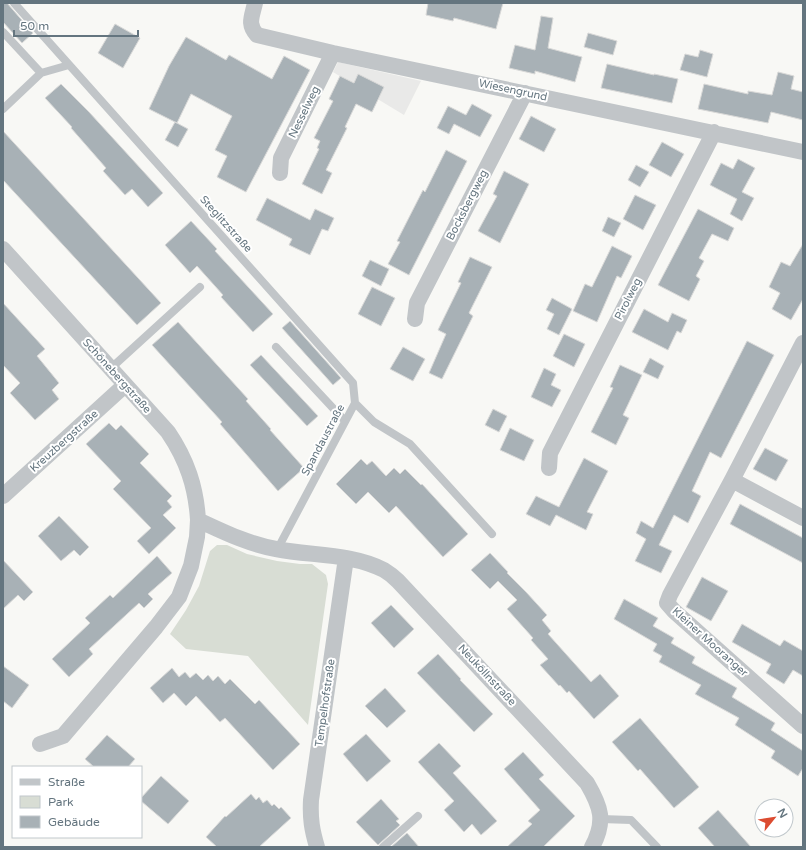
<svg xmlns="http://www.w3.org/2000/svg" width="806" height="850" viewBox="0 0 806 850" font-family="'Varela Round',sans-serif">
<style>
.built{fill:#e9e9e8}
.green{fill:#d8ddd4}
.building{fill:#a8b1b6;stroke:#d9d9d8}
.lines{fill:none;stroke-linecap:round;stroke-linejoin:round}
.service{stroke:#c1c5c8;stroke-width:8}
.minor{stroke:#c1c5c8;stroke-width:16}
.labels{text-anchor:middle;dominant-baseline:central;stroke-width:4;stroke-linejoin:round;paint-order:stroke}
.street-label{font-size:11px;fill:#64757f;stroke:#fff}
</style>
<rect width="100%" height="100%" fill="#f8f8f5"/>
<path class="built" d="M338,62L421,81L404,115L333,72Z"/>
<path class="green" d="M217,545H227L247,554L277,561L300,564H312L326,575L328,584L308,725L248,656L186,649L170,634L186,610L199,586L210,551Z"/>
<path class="building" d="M3,3H7L33,33L22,43L3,22Z
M428,3H503L496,29L454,18L453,21L426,15Z
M541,16L553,18L548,48L582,57L575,82L535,71V74L509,68L515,45L535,50Z
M115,24L140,38L123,68L98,53Z
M588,33L617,41L613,55L584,47Z
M186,37L226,60L229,55L272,79L284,56L310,70L246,192L217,177L227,156L215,150L232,116L191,94L177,123L149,109L169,66Z
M700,50L713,54L707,77L680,70L685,54L698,57Z
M607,64L654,75V74L678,79L672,103L601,88Z
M778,72L794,76L791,89L803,92V120L771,112L768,123L698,109L704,84L748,94V91L772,95Z
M358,74L384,87L372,112L356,104L345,127L347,128L326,170L332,173L322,194L302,184L319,149L317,148L320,141L314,138L333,101L329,99L340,76L354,83Z
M61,84L89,112L163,193L148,207L132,189L125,195L103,171L106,168L71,128L72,127L45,98Z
M472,104L492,115L480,137L454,124L449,134L437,128L448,106L466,115Z
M531,116L556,129L544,152L519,139Z
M175,122L188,129L178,147L165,140Z
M3,131L161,303L137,325L3,180Z
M662,142L684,154L671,177L649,165Z
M446,150L467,161L409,275L388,264L400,242L397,241L423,190L425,192Z
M738,159L755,168L742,192L754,198L742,221L730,214L737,199L710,185L721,163L733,169Z
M636,165L649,172L640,187L628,180Z
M504,171L529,184L500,243L478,231L497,196L493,194Z
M635,195L656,205L643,230L623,219Z
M267,198L310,220L315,209L334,218L328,231L322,229L310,255L289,245L292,239L256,220Z
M698,209L734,228L728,241L712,234L699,258L704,261L696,276L700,279L689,301L658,285Z
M608,217L621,223L614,237L602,231Z
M191,221L217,249L215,251L273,314L253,332L221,297L223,295L197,266L190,273L165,245Z
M803,244V299L791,320L772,309L780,293L769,287L781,262L790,266Z
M612,246L632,256L621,278L617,276L597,322L573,311L585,284L592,287Z
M470,257L492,267L469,313L473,316L442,379L429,373L446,334L438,330L461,283L458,282Z
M370,260L389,269L381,286L362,276Z
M372,287L395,298L381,326L358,314Z
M552,298L572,309L559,335L547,329L554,314L546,310Z
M3,303L45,349L37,356L59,383L52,390L59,399L35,420L10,393L20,383L3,365Z
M644,309L668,322L672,313L687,320L681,333L677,331L668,350L632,332Z
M290,321L341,378L333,385L282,328Z
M178,322L248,399L246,401L271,429L270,430L304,468L278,491L220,424L222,422L152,345Z
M564,334L585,344L574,367L553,356Z
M747,341L774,355L721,458L710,452L692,491L701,496L688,523L674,515L659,545L672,551L661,573L635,561L646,539L636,533L641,521L653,528Z
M403,347L425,359L413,381L390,369Z
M261,355L318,416L307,426L250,365Z
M650,358L664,366L658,379L643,372Z
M620,365L642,375L623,415L629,418L616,445L591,432L613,388L610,387Z
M544,368L556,374L551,385L561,390L552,407L531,397Z
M493,409L507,416L499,432L485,425Z
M109,423L116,430L121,425L149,454L140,463L172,496L167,501L172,507L163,515L176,528L149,554L137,541L151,528L113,489L121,481L86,444Z
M510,428L534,440L524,461L500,450Z
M765,448L788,460L776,481L753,469Z
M584,458L608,471L587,512L593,514L586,530L556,515L550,526L526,514L536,496L559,507Z
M361,459L367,465L372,461L386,476L394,468L400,474L405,469L421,485L422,484L468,534L443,557L396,506L389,513L368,492L356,504L336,484Z
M740,504L803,538V563L730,524Z
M59,516L89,547L80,556L74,550L61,561L38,536Z
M490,553L508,572L507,573L526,592L547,615L542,620L551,631L548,634L591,682L600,674L619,696L594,719L569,691L567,693L560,685L559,686L540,665L548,659L531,640L533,638L507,609L517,600L498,581L490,589L471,570Z
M157,556L172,573L148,594L153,599L144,608L139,603L89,649L93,654L69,677L52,659L90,623L85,618L110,595L113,598Z
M3,560L33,592L24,601L18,595L3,609Z
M702,577L728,591L711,621L686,607Z
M624,599L658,618L653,626L674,638L671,643L695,657L692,663L737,688L732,697L775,723L771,730L803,751V768L798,776L771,758L775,751L735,725L739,718L695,694L701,685L659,662L662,656L653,651L657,644L614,619Z
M391,605L414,629L394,648L371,623Z
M742,624L780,646L784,640L803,651V676L793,670L784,684L766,673L771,664L732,642Z
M438,654L461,679L460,680L493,714L474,732L417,673Z
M3,666L29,685L12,708L3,701Z
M172,668L179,677L185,672L190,678L196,673L203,680L208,675L213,681L218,676L225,684L230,679L255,704L259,700L300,744L273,770L225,718L220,722L196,696L186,706L174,693L163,703L150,688Z
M385,688L406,711L387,728L365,706Z
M640,718L699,787L674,808L640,769L638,771L612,742Z
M366,734L391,761L367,782L343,754Z
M107,735L135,759L128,767H94L85,759Z
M439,743L461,766L453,773L497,821L481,835L472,824L464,832L444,810L454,801L418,762Z
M523,752L544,775L539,779L575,816L543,847H507L532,824L528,821L540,810L504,769Z
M161,776L189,801L168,824L141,801V798Z
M251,794L256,800L259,797L263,803L267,800L272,806L274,804L279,809L281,807L291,818L259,847H217L206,837L225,816L226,817Z
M381,799L399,819L396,821L400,825L378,845L356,822Z
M718,810L735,829L751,847H715L698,828Z
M407,833L419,847H391Z"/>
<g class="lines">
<path class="service" d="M14,3L353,383L355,403
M3,32L41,73
M3,109L41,73L69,65
M276,347L345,421
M110,369L200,287
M277,550L355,403L374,422L410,444L492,534
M601,819L631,820L657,847
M383,847L418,816"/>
<path class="minor" d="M255,3C252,17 247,24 257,35L333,53L803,152
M280,173L281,158L333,53
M3,249L168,432C187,460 196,487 198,520C224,532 248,544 276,549C311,556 351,553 384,570C389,573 394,577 398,581L587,783C601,807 606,821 592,847
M415,319L417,303L525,93
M803,343L732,480L670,595L667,603L674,611L803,726
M549,468L550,453L714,132
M732,480L803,518
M3,496L125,385
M40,744L63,736L156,627L179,597L191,566L197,537L198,520
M317,847C312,830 310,819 311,800L346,558"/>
</g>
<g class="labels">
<g class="street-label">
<text transform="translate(513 90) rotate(12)">Wiesengrund</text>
<text transform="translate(304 112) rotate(-64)">Nesselweg</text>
<text transform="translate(467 205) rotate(-63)">Bocksbergweg</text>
<text transform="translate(226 224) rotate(48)">Steglitzstraße</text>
<text transform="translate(628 299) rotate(-63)">Pirolweg</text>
<text transform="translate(117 376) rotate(48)">Schönebergstraße</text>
<text transform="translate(323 440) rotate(-62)">Spandaustraße</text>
<text transform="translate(64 441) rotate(-42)">Kreuzbergstraße</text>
<text transform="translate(710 642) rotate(42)">Kleiner Mooranger</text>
<text transform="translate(487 675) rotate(47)">Neuköllnstraße</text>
<text transform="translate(325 703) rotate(-82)">Tempelhofstraße</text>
</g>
</g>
<rect width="806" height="850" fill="none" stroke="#64757f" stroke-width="8"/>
<rect x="12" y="766" width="130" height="72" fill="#ffffff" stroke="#c1c8cc"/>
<rect x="20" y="779" width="20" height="6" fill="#c1c5c8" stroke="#c1c8cc"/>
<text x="48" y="786" font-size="12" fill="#64757f">Straße</text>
<rect x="20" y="796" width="20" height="12" fill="#d8ddd4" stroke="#c1c8cc"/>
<text x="48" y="806" font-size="12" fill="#64757f">Park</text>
<rect x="20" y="816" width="20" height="12" fill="#a8b1b6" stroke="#c1c8cc"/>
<text x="48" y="826" font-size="12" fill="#64757f">Gebäude</text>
<g transform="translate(774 818) rotate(60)"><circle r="19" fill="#ffffff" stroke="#c1c8cc"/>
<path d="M0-3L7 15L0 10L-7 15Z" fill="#dc4c31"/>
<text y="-6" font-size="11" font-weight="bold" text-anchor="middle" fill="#64757f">N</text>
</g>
<path d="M14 30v6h124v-6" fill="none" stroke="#64757f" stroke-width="2"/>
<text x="20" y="30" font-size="12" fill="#64757f" stroke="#ffffff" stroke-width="3" paint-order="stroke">50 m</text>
</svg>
